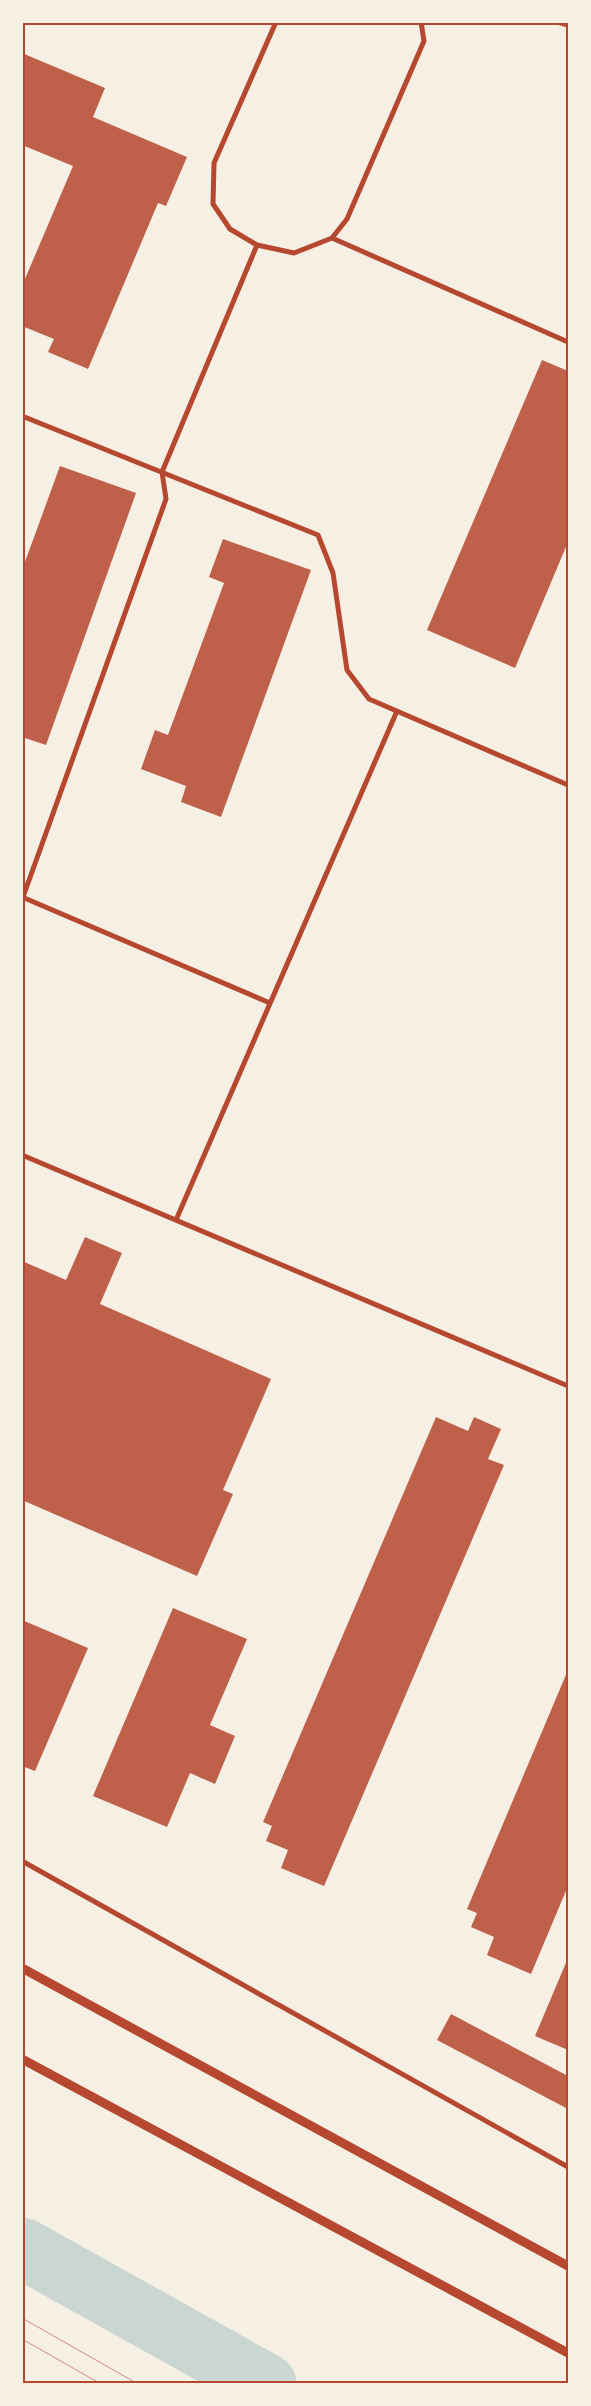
<svg xmlns="http://www.w3.org/2000/svg" width="591" height="2406" viewBox="0 0 591 2406" font-family="'Roboto Condensed',sans-serif">
<style>
.lines{fill:none;stroke-linecap:round;stroke-linejoin:round}
.river{stroke:#c9d6d2;stroke-width:61}
.building{fill:#bf614a}
.minor{stroke:#b5482f;stroke-width:5}
.tertiary{stroke:#b5482f;stroke-width:9}
.tram{stroke:#cf8b77;stroke-width:1}
.neatline{fill:none;stroke:#b5482f;stroke-width:2}
</style>
<rect width="100%" height="100%" fill="#f6efe4"/>
<g class="lines">
<path class="river" d="M22,2248L266,2384"/>
</g>
<path class="building" d="M552,22H568V28L552,23Z
M22,53L105,88L93,117L187,157L166,206L158,203L88,369L48,352L54,339L22,326V286L73,166L22,145Z
M542,360L568,371V542L515,668L427,630Z
M60,466L136,493L46,745L22,737V570Z
M223,539L311,570L221,817L181,802L186,786L141,769L155,730L168,735L224,583L209,577Z
M85,1237L122,1253L100,1304L271,1379L223,1490L233,1494L197,1576L22,1500V1261L66,1280Z
M436,1417L468,1431L474,1417L501,1429L488,1459L504,1465L324,1886L281,1868L288,1850L266,1841L272,1826L263,1822Z
M173,1608L247,1639L210,1725L235,1736L215,1784L190,1773L167,1827L93,1796Z
M22,1620L88,1648L35,1771L22,1766Z
M568,1670V1886L531,1974L487,1955L494,1937L471,1927L477,1913L467,1909Z
M568,1958V2050L535,2036Z
M451,2014L568,2076V2109L437,2040Z"/>
<g class="lines">
<path class="minor" d="M276,22L214,163L213,204L230,229L257,245L294,253L332,238L347,219L424,41L421,22
M332,238L568,342
M22,416L318,535L333,573L347,670L369,699L568,785
M22,897L270,1003
M23,897L166,499L162,472L257,245
M22,1155L568,1386
M176,1220L397,711
M22,1861L568,2167"/>
<path class="tertiary" d="M22,1968L568,2266
M22,2059L568,2353"/>
<path class="tram" d="M22,2318L138,2384
M22,2339L101,2384"/>
</g>
<rect width="591" height="2406" fill="none" stroke="#f6efe4" stroke-width="48"/>
<rect x="24" y="24" width="543" height="2358" class="neatline"/>
</svg>
